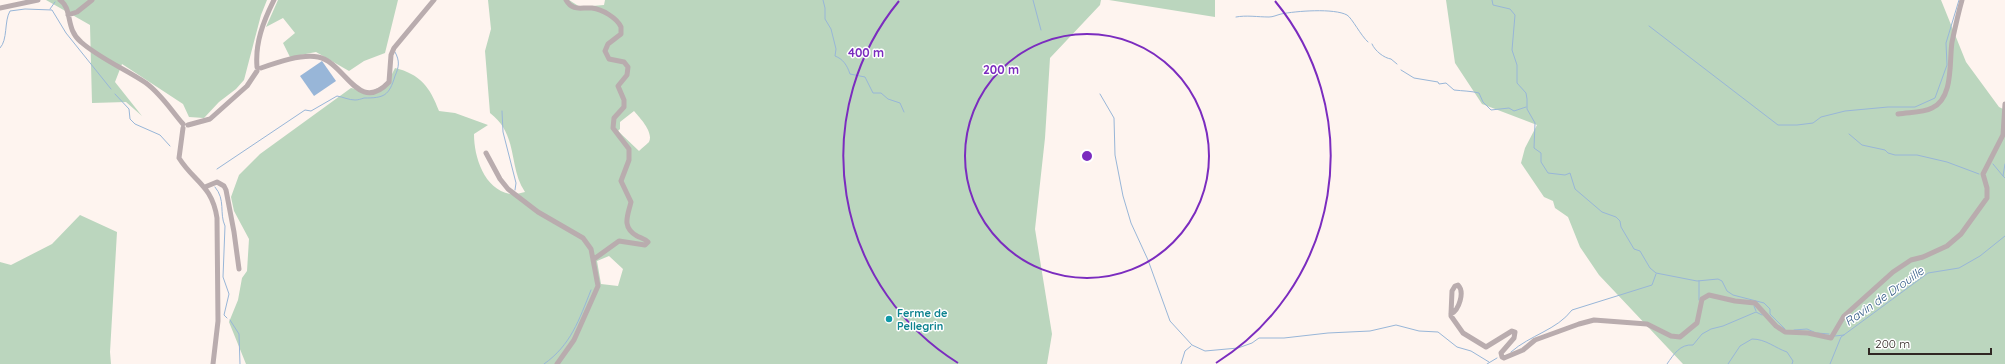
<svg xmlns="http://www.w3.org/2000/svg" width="2005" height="364" viewBox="0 0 2005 364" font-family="Quicksand,sans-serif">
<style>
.green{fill:#bbd6be;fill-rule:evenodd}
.water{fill:#98b6d8}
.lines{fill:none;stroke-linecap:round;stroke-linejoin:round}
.stream{stroke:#98b6d8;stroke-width:1}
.minor{stroke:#b9acae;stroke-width:5}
.ring{fill:none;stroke:#7b2cbf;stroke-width:2}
.culture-dot{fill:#0f9aa8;stroke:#fff;stroke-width:1.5}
.labels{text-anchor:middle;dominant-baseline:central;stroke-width:3;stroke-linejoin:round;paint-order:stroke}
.culture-label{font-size:11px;font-weight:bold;fill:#0d838f;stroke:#fff;text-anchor:start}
.water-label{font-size:12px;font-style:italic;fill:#2a5481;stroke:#fff}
.centre{fill:#7b2cbf;stroke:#fff;stroke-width:2}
.ring-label{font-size:12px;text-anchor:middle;font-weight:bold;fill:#7b2cbf;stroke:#fff;stroke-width:3;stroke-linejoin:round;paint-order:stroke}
</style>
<rect width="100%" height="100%" fill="#fef4ef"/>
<path class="green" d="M46,0H267L261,15L244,80L236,89L219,102L204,118L189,117L183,104L122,64L115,82L142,116L126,102L92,103L90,25Z
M278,0H398L385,53L364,61L349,71L316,52L290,57L283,43L295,33L283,18L266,27Z
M488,0H569L580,7L604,5L605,0H1101L1100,5L1050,58L1045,138L1035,229L1052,334L1047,364H246L229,322L238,300L242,278L247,271L249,239L234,211L231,197L239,175L260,154L351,88L369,92L387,84L395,68C420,74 430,87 439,111L455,113L488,125L474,134C474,157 484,189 510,194C514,195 520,193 525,192C508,167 519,135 490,113L485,51L491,29ZM634,111C639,117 654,132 649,142C646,145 642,148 639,151L618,131L620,129V122ZM609,256L623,269L618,286L601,284L597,261Z
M1109,0H1215V17Z
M1446,0H1941L1966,62L1999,107L2005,110V364H1683L1599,275L1580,247L1568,217L1555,208L1553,201L1544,197L1521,163L1525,148L1537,125L1482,104L1455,63Z
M80,215L117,232L110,352L111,364H0V262L11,265L52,244Z"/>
<path class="water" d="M322,61L336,81L314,96L300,76Z"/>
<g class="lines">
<path class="stream" d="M823,0L825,8V19L831,29L836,49L835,56C843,59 847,65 850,74L865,77L873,93H881L888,99L900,103L904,112
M1033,0L1041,30
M1492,0L1493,5L1510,9L1515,15L1512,50L1517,65V83L1526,93L1527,99V109L1535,123L1534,148L1541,153V162L1548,173L1565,175L1570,173L1575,189L1602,212L1616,217L1620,221L1621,227L1634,249L1640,251L1650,268L1656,273L1697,281L1718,279L1722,281L1727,291L1733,295L1764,303L1770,309V314L1785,329
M50,9L55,2
M1236,17C1246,15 1258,17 1269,17C1273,17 1277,15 1281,14C1296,11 1334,8 1347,15C1352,18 1361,36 1368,42
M1649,26L1778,125H1797L1813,123L1821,117L1845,111L1888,107H1915L1935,98L1947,65L1946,43L1959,0
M1372,44C1375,51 1384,58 1391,59L1397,64
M0,48C8,40 4,21 10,11L25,9L52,10L66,33L111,89
M1401,70L1414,78L1438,82L1439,84L1446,83L1454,90C1463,91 1471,91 1479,93L1483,102L1491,110L1509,108L1514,111L1526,107
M115,94L129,109L130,119L135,124L160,135L170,146
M1100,94L1114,118L1115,155L1123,196L1131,223L1148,260L1170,321L1192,345L1205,351L1238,348L1252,343L1259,338H1284L1328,333L1370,331L1396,325L1419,331L1438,332L1457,347L1471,351L1489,362
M502,111L503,132L516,183L515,190
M1849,134L1862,145L1885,150L1888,153L1895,155H1917L1947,162L1979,174
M1993,164L2003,176
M2005,164L2003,176L2005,178
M217,169L305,110L311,111L337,96C343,97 349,100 355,100C358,100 361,99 364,98C384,98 389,96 395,76C399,67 400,61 395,52
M215,187C226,200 219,213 225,226L223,277L229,294L224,315L227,318
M1699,281V300
M1754,306L1756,311
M230,320L239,334L240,364
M1794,330L1807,329L1814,332
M1817,333L1829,334
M1835,336L1844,335
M1511,352C1530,335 1557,330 1572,310L1652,285L1656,274
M544,364C571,345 579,320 591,290
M1181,364L1185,351L1191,346
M1487,364L1497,358
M1667,364C1674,354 1680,344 1693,345L1702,334L1711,329L1723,326L1756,312L1762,315
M1728,364L1740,346L1752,339C1766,339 1775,348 1787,352L1793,361L1792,364
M1830,364L1841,337L1928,273L1959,268L1980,256L2005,236"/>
<path class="minor" d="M60,0C73,9 65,29 81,42C99,58 125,69 146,83C161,94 171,110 183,124
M566,0C573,12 581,7 592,8C602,9 617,18 621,27V34L608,44L605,51L609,59L624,62L628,67L627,75L618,86L624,100V107L614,118L613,128L629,149V160L621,181L631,202C628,215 621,227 637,236C641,238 645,239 648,242L645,245L619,241L594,259
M0,8L38,0
M68,15L77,12L92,0
M257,67C255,43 263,22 274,0
M261,68C278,62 301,54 318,57C345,62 358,115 389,82L391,55L394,48L434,0
M1898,114C1909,112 1922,113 1932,108C1954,98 1949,61 1952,42C1955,28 1958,14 1962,0
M188,125L210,119L247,86L257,71
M183,128L179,158C194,182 212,185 217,218L218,321L213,364
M486,153L500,179L508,189L538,212L583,238L591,249L598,286L574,340L557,364
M205,187L217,182L224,186L226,190L234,232L239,269
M1451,314C1459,310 1465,292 1458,285L1455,286L1452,291L1451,314V316L1463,333L1486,347L1512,331L1515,332L1514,338L1501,353L1502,357L1504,358L1523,350L1535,340L1579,324L1594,320L1647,324L1671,336L1680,337L1697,323L1702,299L1709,295L1735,301L1755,303L1776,326L1785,332L1808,333L1831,338L1844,316L1893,272L1911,260L1923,257L1947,246L1961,234L1987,198V188L1983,174L2003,135L2005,104"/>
</g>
<g class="ring">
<circle cx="1087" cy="156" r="122"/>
<path d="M958 363A244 244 0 0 1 899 1M1275 1A244 244 0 0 1 1216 363"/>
</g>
<circle class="culture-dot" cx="889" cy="319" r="4"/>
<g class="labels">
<g class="culture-label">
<text x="897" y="313">Ferme de<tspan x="897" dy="13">Pellegrin</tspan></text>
</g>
<g class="water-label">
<text transform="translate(1884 296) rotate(-35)">Ravin de Drouille</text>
</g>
</g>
<circle cx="1087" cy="156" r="6" class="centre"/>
<g class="ring-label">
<text x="866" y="57">400 m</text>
<text x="1001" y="74">200 m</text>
</g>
<path d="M1869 348v6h122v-6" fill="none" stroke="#302723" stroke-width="2"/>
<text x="1875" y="348" font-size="12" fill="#302723" stroke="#ffffff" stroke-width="3" paint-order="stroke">200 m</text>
</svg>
